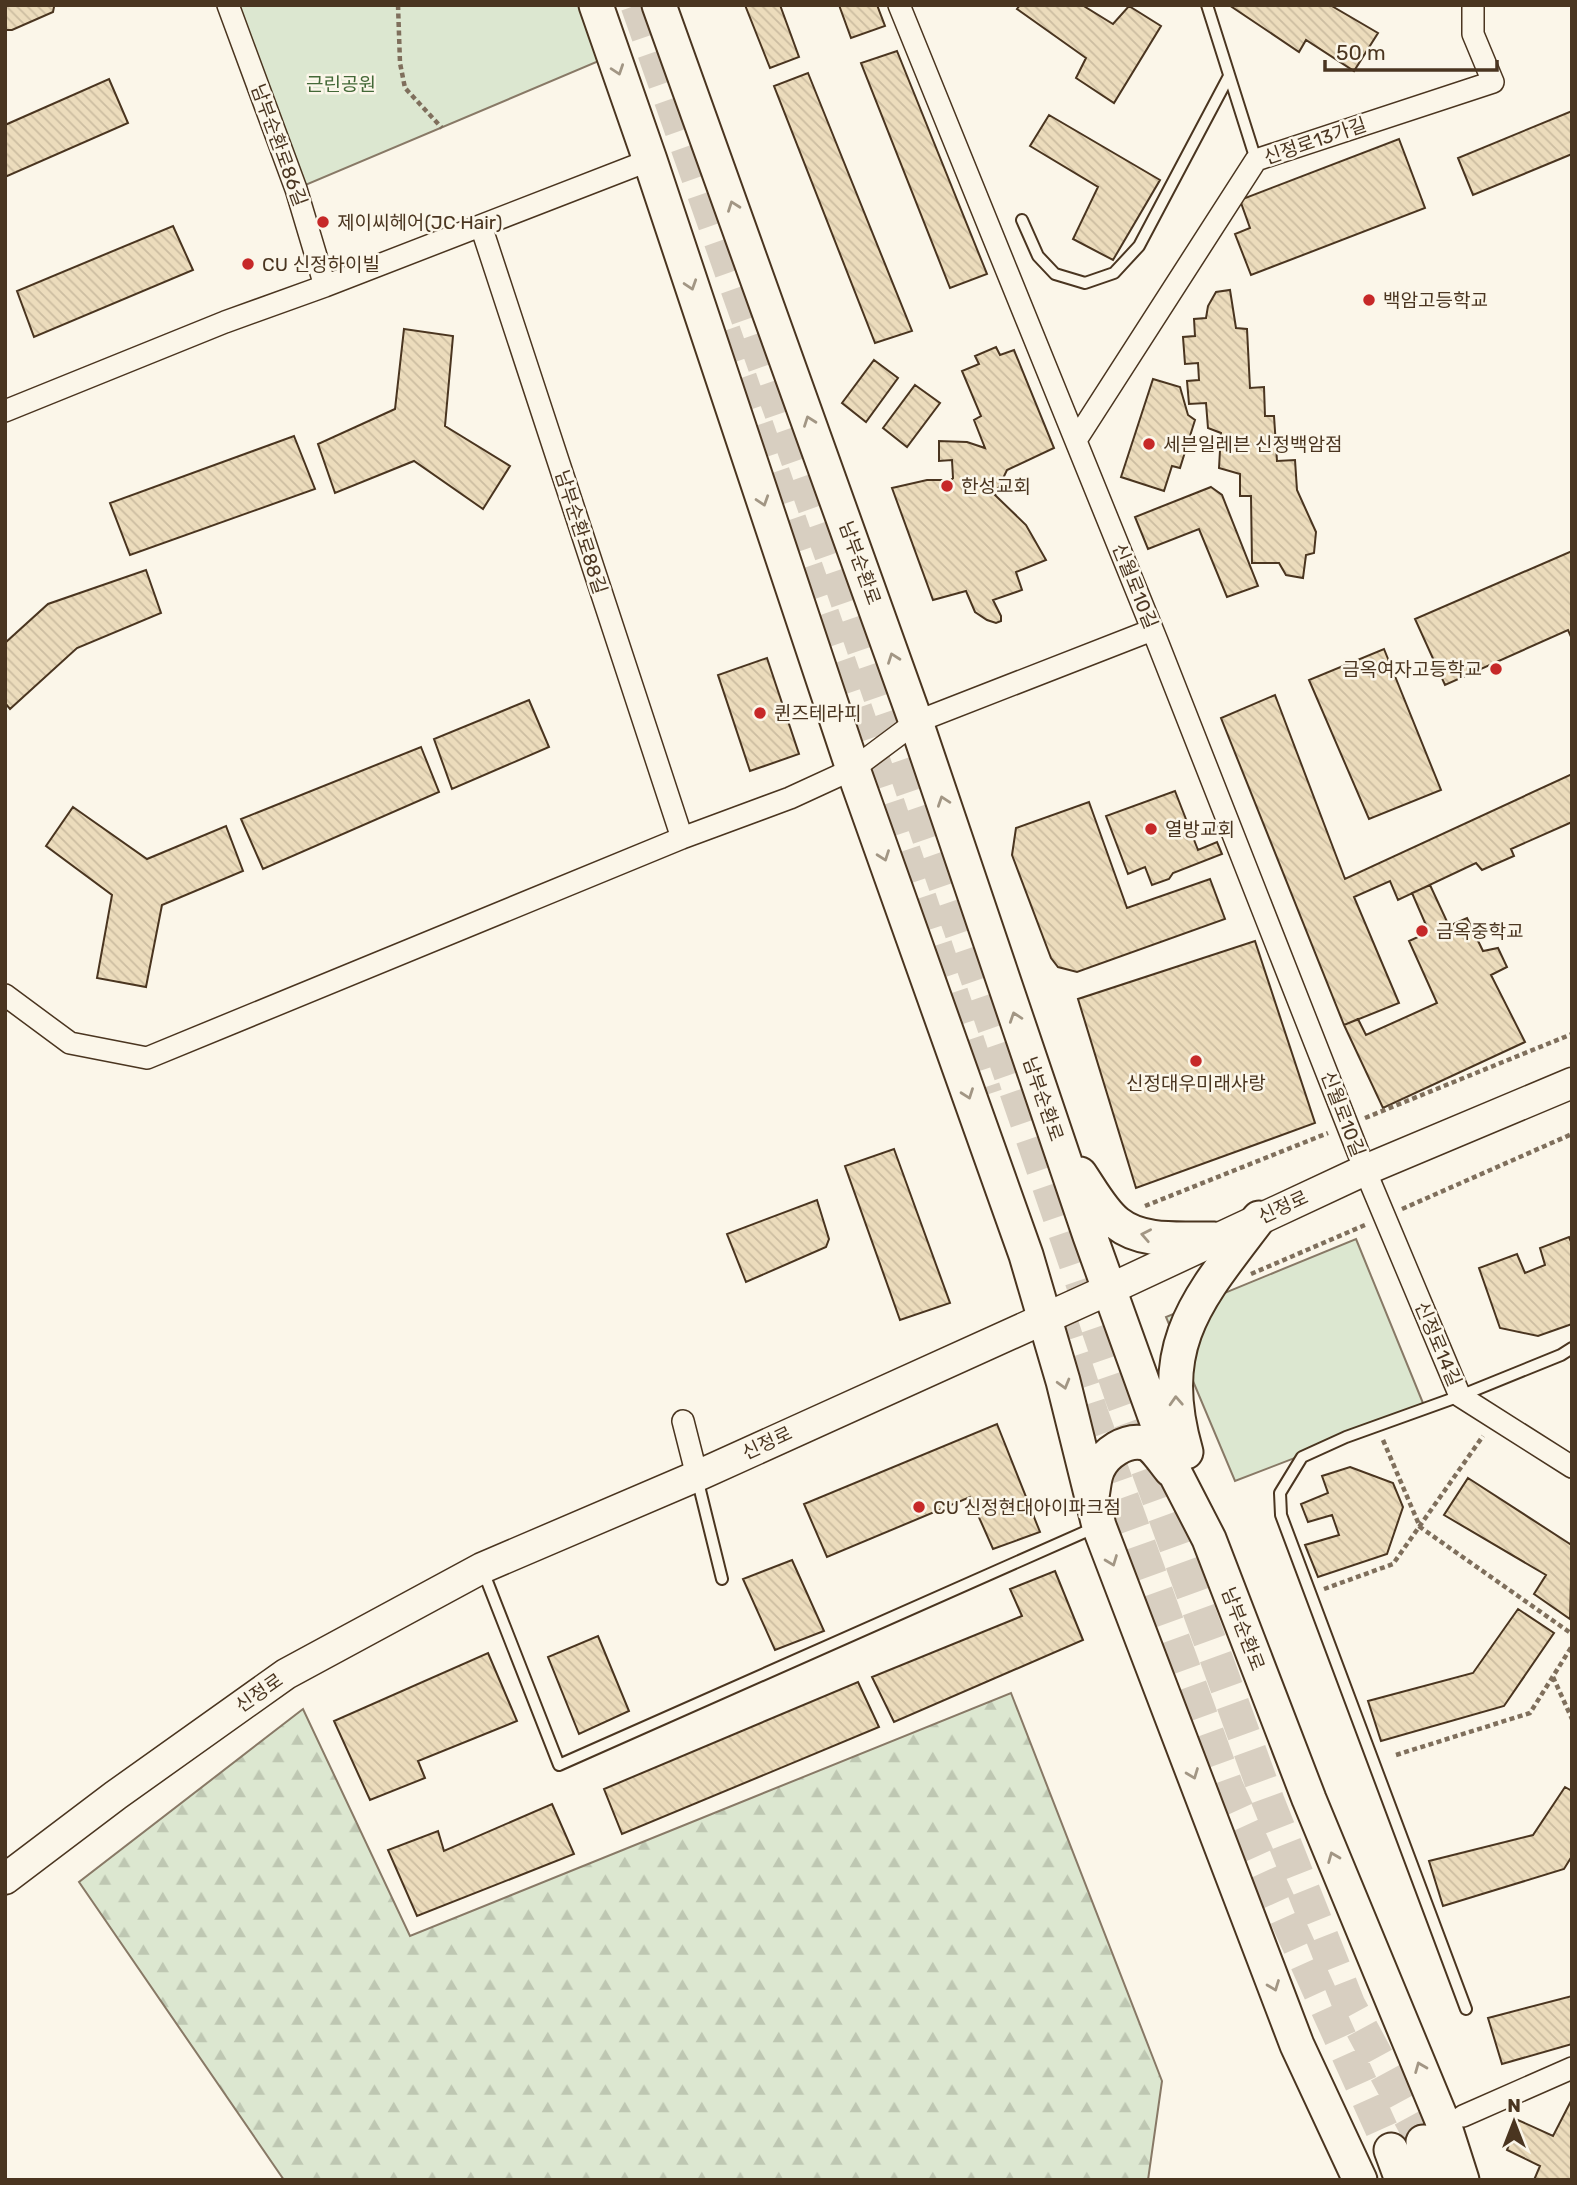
<svg xmlns="http://www.w3.org/2000/svg" width="1577" height="2185" viewBox="0 0 1577 2185" font-family="Rubik,'Noto Sans KR',sans-serif">
<style>
.forest{fill:url(#forest-firs);stroke:#887966;stroke-width:2}
.green{fill:#dce7d0;stroke:#887966;stroke-width:2}
.building{fill:url(#building-back-hatch);stroke:#4a3520;stroke-width:2}
.lines{fill:none;stroke-linecap:round;stroke-linejoin:round}
.primary-tunnel{stroke:#d8cfc1;stroke-width:33;stroke-dasharray:33 17;stroke-linecap:butt}
.service-casing{stroke:#4a3520;stroke-width:14}
.minor-casing{stroke:#4a3520;stroke-width:24}
.secondary-casing{stroke:#4a3520;stroke-width:33}
.primary-casing{stroke:#4a3520;stroke-width:37}
.path{stroke:#7f6f5c;stroke-width:4.5;stroke-dasharray:5 3.5;stroke-linecap:butt}
.service{stroke:#fbf6e9;stroke-width:10}
.minor{stroke:#fbf6e9;stroke-width:21}
.secondary{stroke:#fbf6e9;stroke-width:30}
.primary{stroke:#fbf6e9;stroke-width:33}
.oneway{stroke:#a29684}
.poi-dot{fill:#c62828;stroke:#fbf6e9;stroke-width:2.5}
.labels{text-anchor:middle;dominant-baseline:central;stroke-width:5;stroke-linejoin:round;paint-order:stroke}
.park-label{font-size:19px;fill:#436837;stroke:#fbf6e9}
.street-label{font-size:19px;fill:#4a3520;stroke:#fbf6e9}
.poi-label{font-size:19px;fill:#4a3520;stroke:#fbf6e9;text-anchor:start}
</style>
<defs>
<pattern id="forest-firs" width="22" height="20" patternUnits="userSpaceOnUse" patternTransform="scale(1.75)"><rect width="22" height="20" fill="#dce7d0"/><path d="M5 1l3.5 6h-7zM16 11l3.5 6h-7z" fill="#bec7b2"/></pattern>
<pattern id="building-back-hatch" width="6" height="6" patternUnits="userSpaceOnUse" patternTransform="scale(1.75)"><rect width="6" height="6" fill="#ecdcbc"/><path d="M-1 5l2 2M0 0l6 6M5-1l2 2" fill="none" stroke="#ccbda1"/></pattern>
</defs>
<rect width="100%" height="100%" fill="#fbf6e9"/>
<path class="forest" d="M1011,1693L1162,2081L1148,2180H284L79,1882L303,1709L410,1936Z"/>
<path class="green" d="M228,5H596L613,55L296,189Z
M1356,1239L1425,1408L1235,1481L1166,1317Z"/>
<path class="building" d="M5,5H53L54,7L53,12L12,30H5Z
M745,5H780L799,57L770,68Z
M839,5H877L885,26L851,38Z
M1020,5H1082L1113,24L1129,6L1161,26L1114,103L1076,78L1086,58L1017,9Z
M1229,5H1330L1378,33L1354,71L1306,40L1299,52Z
M897,51L987,274L950,288L861,63Z
M808,73L912,331L875,343L774,86Z
M109,79L128,123L5,177V125Z
M1572,111V154L1473,195L1458,158Z
M1049,115L1160,180L1113,260L1073,239L1098,187L1030,146Z
M1399,139L1425,208L1251,275L1235,234L1250,228L1240,200Z
M173,226L193,270L34,337L17,291Z
M1230,290L1236,328L1247,329L1250,388L1264,387L1265,416H1274L1277,461L1295,460L1297,490L1316,532L1314,553L1306,555L1303,578L1286,575L1279,563H1252L1251,496H1240V474L1219,468L1221,433L1208,428L1206,403L1189,404L1187,381L1199,380L1198,363L1185,364L1183,337L1195,336L1194,319L1206,318L1208,306L1216,292Z
M404,329L453,336L445,426L510,466L483,509L414,461L335,493L318,444L395,409Z
M996,347L1000,355L1014,350L1054,448L1007,470L995,495L1026,525L1046,560L1016,572L1022,590L993,600L1001,616V621L996,623L987,620L975,612L966,591L933,600L892,488L927,480H945L946,485L953,478L952,460L939,461V441L967,442L985,448L974,420L981,416L962,371L979,364L975,356Z
M874,360L898,378L866,422L842,403Z
M1153,379L1180,387L1188,415L1195,420L1180,468L1172,466L1164,491L1121,477Z
M915,385L940,403L907,447L883,428Z
M294,436L315,489L130,555L110,503Z
M1211,487L1222,495L1258,586L1227,597L1199,529L1148,549L1135,517Z
M1572,551V639L1568,630L1445,685L1415,619Z
M146,570L161,613L77,648L10,709L5,703V643L48,604Z
M1384,649L1441,790L1369,819L1309,680Z
M767,658L799,754L750,771L718,675Z
M1275,695L1345,879L1572,774V822L1511,849L1514,856L1482,870L1476,863L1398,900L1390,881L1354,897L1399,1003L1344,1025L1221,718Z
M529,700L549,747L452,789L434,739Z
M421,747L439,792L263,869L241,819Z
M1175,791L1198,850L1217,842L1222,854L1173,873L1169,879L1152,885L1145,867L1128,874L1106,816Z
M1089,802L1127,908L1210,879L1225,919L1077,972L1058,967L1051,958L1012,855L1016,828Z
M73,807L147,859L226,826L243,871L162,905L146,987L97,978L112,895L46,846Z
M1430,885L1449,926L1467,918L1483,951L1498,948L1507,967L1491,975L1525,1042L1383,1108L1344,1025L1358,1019L1366,1035L1437,1003L1409,941L1429,932L1412,893Z
M1255,941L1315,1123L1136,1188L1078,999Z
M894,1149L950,1303L900,1320L845,1166Z
M817,1200L829,1239L826,1247L746,1282L727,1234Z
M1569,1237L1572,1244V1324L1538,1336L1500,1328L1479,1268L1517,1254L1525,1273L1545,1265L1540,1248Z
M997,1424L1040,1532L993,1549L970,1497L827,1557L804,1504Z
M1350,1467L1393,1483L1403,1507L1387,1554L1318,1577L1305,1545L1339,1535L1332,1515L1308,1522L1301,1504L1328,1493L1322,1476Z
M1468,1478L1570,1544L1572,1542L1570,1619L1534,1594L1546,1575L1444,1515Z
M792,1560L824,1631L775,1650L743,1579Z
M1055,1571L1083,1640L894,1722L872,1677L1022,1616L1010,1589Z
M1518,1609L1554,1633L1504,1706L1381,1741L1368,1701L1473,1673Z
M598,1636L629,1711L579,1734L548,1657Z
M488,1653L517,1721L418,1761L425,1778L370,1800L334,1721Z
M858,1682L879,1727L622,1834L604,1789Z
M1565,1787L1572,1791V1856L1564,1869L1443,1906L1429,1861L1533,1835Z
M552,1804L574,1854L417,1916L388,1850L438,1831L444,1851Z
M1572,1996V2044L1502,2064L1488,2018Z
M1572,2099V2180H1534L1540,2166L1507,2150L1518,2120L1553,2136Z"/>
<g class="lines">
<path class="primary-tunnel" d="M637,5L833,561L1121,1396L1268,1801L1349,2005L1423,2142
M724,331L877,770L986,1095
M1057,1309L1092,1414L1227,1787L1391,2150"/>
<g class="service-casing">
<path id="service" d="M1207,5L1256,160
M1022,220L1038,256L1055,274L1085,283L1114,273L1139,246L1229,76
M697,1478L722,1579
M483,1571L559,1765L1096,1527
M1466,2009L1281,1515L1280,1493L1302,1457L1346,1437L1460,1396L1561,1355L1572,1348"/>
</g>
<g class="minor-casing">
<path id="minor" d="M228,5L296,189L325,286
M899,5L1157,641L1365,1170L1460,1396L1572,1467
M481,226L682,838
M5,411L225,322L325,286L650,160
M1076,440L1256,160L1493,82L1473,34V5
M5,995L70,1043L147,1058L682,838L790,798L853,769L916,722L1152,630
M683,1421L697,1476
M1463,2116L1572,2068"/>
</g>
<g class="secondary-casing">
<path id="secondary" d="M5,1879L116,1795L286,1674L482,1568L697,1476L1110,1289L1365,1170L1572,1083"/>
</g>
<g class="primary-casing">
<path id="primary" d="M596,5L650,160L853,769L1026,1255L1063,1381L1099,1526L1297,2045L1360,2180
M659,5L916,722L1090,1236L1176,1475L1209,1539L1309,1799L1446,2130L1462,2180
M1080,1174C1091,1190 1102,1211 1117,1223C1143,1244 1183,1238 1214,1239
M1186,1452C1155,1344 1197,1300 1259,1218
M1092,1496C1094,1487 1094,1477 1098,1469C1105,1453 1126,1439 1144,1443C1154,1445 1164,1462 1171,1470
M1423,2142L1435,2180
M1391,2150L1402,2180"/>
</g>
<path class="path" d="M398,5L400,63L405,88L442,128
M1365,1118L1572,1034
M1145,1206L1328,1133
M1402,1209L1572,1134
M1251,1274L1365,1225
M1383,1440L1420,1527L1572,1634
M1324,1589L1393,1564L1483,1436
M1553,1677L1572,1719
M1396,1755L1530,1713L1572,1646"/>
<use href="#service" class="service"/>
<use href="#minor" class="minor"/>
<use href="#secondary" class="secondary"/>
<use href="#primary" class="primary"/>
</g>
<defs><path id="oneway-chevron" d="M-2-3.5L2.5 0L-2 3.5" fill="none" stroke-width="1.6" stroke-linecap="round" stroke-linejoin="round" transform="scale(1.75)"/></defs>
<g class="oneway">
<use href="#oneway-chevron" transform="translate(618 70) rotate(71)"/>
<use href="#oneway-chevron" transform="translate(733 206) rotate(-110)"/>
<use href="#oneway-chevron" transform="translate(691 285) rotate(72)"/>
<use href="#oneway-chevron" transform="translate(809 421) rotate(-110)"/>
<use href="#oneway-chevron" transform="translate(763 501) rotate(72)"/>
<use href="#oneway-chevron" transform="translate(893 658) rotate(-110)"/>
<use href="#oneway-chevron" transform="translate(943 801) rotate(-109)"/>
<use href="#oneway-chevron" transform="translate(884 856) rotate(70)"/>
<use href="#oneway-chevron" transform="translate(1015 1017) rotate(-109)"/>
<use href="#oneway-chevron" transform="translate(968 1094) rotate(70)"/>
<use href="#oneway-chevron" transform="translate(1146 1235) rotate(-169)"/>
<use href="#oneway-chevron" transform="translate(1064 1384) rotate(74)"/>
<use href="#oneway-chevron" transform="translate(1176 1401) rotate(-93)"/>
<use href="#oneway-chevron" transform="translate(1112 1561) rotate(69)"/>
<use href="#oneway-chevron" transform="translate(1193 1774) rotate(69)"/>
<use href="#oneway-chevron" transform="translate(1333 1857) rotate(-112)"/>
<use href="#oneway-chevron" transform="translate(1274 1986) rotate(69)"/>
<use href="#oneway-chevron" transform="translate(1420 2067) rotate(-112)"/>
</g>
<g class="poi-dot">
<circle cx="323" cy="222" r="7"/>
<circle cx="248" cy="264" r="7"/>
<circle cx="1369" cy="300" r="7"/>
<circle cx="1149" cy="444" r="7"/>
<circle cx="947" cy="486" r="7"/>
<circle cx="1496" cy="669" r="7"/>
<circle cx="760" cy="713" r="7"/>
<circle cx="1151" cy="829" r="7"/>
<circle cx="1422" cy="931" r="7"/>
<circle cx="1196" cy="1061" r="7"/>
<circle cx="919" cy="1507" r="7"/>
</g>
<g class="labels">
<g class="park-label">
<text x="341" y="84">근린공원</text>
</g>
<g class="street-label">
<text transform="translate(1315 141) rotate(-19)">신정로13가길</text>
<text transform="translate(279 145) rotate(70)">남부순환로86길</text>
<text transform="translate(581 532) rotate(72)">남부순환로88길</text>
<text transform="translate(860 563) rotate(70)">남부순환로</text>
<text transform="translate(1135 586) rotate(68)">신월로10길</text>
<text transform="translate(1043 1099) rotate(71)">남부순환로</text>
<text transform="translate(1343 1114) rotate(69)">신월로10길</text>
<text transform="translate(1283 1207) rotate(-25)">신정로</text>
<text transform="translate(1438 1344) rotate(67)">신정로14길</text>
<text transform="translate(767 1443) rotate(-25)">신정로</text>
<text transform="translate(1243 1629) rotate(69)">남부순환로</text>
<text transform="translate(259 1693) rotate(-35)">신정로</text>
</g>
<g class="poi-label">
<text x="337" y="222">제이씨헤어(JC Hair)</text>
<text x="262" y="264">CU 신정하이빌</text>
<text x="1383" y="300">백암고등학교</text>
<text x="1163" y="444">세븐일레븐 신정백암점</text>
<text x="961" y="486">한성교회</text>
<text x="1482" y="669" text-anchor="end">금옥여자고등학교</text>
<text x="774" y="713">퀸즈테라피</text>
<text x="1165" y="829">열방교회</text>
<text x="1436" y="931">금옥중학교</text>
<text x="1196" y="1083" text-anchor="middle">신정대우미래사랑</text>
<text x="933" y="1507">CU 신정현대아이파크점</text>
</g>
</g>
<rect width="1577" height="2185" fill="none" stroke="#4a3520" stroke-width="14"/>
<g transform="translate(1514 2122)" stroke="#fbf6e9" stroke-width="5" paint-order="stroke">
<path d="M0-5L12 26L0 18L-12 26Z" fill="#4a3520"/>
<text y="-10" font-size="19" font-weight="bold" text-anchor="middle" fill="#4a3520">N</text>
</g>
<path d="M1325 60v10h172v-10" fill="none" stroke="#4a3520" stroke-width="3.5"/>
<text x="1336" y="60" font-size="21" fill="#4a3520" stroke="#fbf6e9" stroke-width="5" paint-order="stroke">50 m</text>
</svg>
